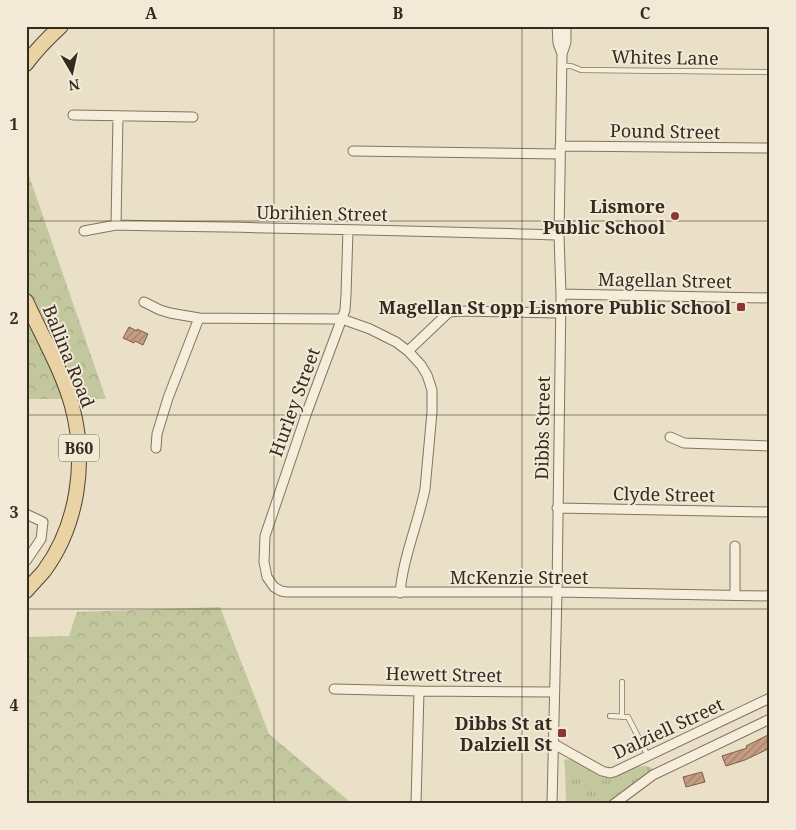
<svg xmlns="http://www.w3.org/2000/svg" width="796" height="830" viewBox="0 0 796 830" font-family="'Noto Serif',serif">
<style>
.grass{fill:url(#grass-tufts)}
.forest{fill:url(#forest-crowns)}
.building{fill:url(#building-hatch);stroke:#815e47}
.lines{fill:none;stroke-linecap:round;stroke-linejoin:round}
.lane-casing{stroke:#84735f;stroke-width:6}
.street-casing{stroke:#84735f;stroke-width:11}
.primary-casing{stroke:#534232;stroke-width:16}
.lane{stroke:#f6eedb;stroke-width:4.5}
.street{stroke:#f6eedb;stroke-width:9}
.primary{stroke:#e9d3a4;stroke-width:14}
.grid{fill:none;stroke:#362b21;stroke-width:1;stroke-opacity:0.55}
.poi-dot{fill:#8e3536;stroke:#f2ead7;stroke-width:2}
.labels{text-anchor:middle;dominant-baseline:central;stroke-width:4;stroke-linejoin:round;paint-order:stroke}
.shield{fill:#f2ead7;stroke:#6e6458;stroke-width:1}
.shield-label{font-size:16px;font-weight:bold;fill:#362b21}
.street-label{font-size:18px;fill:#362b21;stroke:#f2ead7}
.poi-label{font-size:18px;font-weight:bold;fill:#362b21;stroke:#f2ead7;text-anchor:end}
.neatline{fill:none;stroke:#362b21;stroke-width:2}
.grid-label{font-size:16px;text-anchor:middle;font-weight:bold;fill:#362b21}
</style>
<defs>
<pattern id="grass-tufts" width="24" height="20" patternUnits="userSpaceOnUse" patternTransform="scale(1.25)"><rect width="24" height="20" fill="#c3c79d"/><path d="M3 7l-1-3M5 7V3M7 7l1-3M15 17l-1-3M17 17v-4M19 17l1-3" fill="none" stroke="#a8ab87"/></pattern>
<pattern id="forest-crowns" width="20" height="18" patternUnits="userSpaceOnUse" patternTransform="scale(1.25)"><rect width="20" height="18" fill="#c3c79d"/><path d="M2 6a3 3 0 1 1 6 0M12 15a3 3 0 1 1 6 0" fill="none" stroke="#a8ab87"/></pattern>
<pattern id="building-hatch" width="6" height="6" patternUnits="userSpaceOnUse" patternTransform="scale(1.25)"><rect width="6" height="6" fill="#c49d82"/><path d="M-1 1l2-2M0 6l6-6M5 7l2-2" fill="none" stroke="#a0806a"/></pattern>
</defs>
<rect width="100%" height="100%" fill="#eae0c8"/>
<path class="grass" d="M566,759L572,760L602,777C620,780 633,762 650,767L653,771L608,804H566L565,765L564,764V761Z"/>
<path class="forest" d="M26,167L106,399H29L26,395Z
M220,607L269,734L349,801V804H26V637L69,636L77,612Z"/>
<path class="building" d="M129,327L137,331V329L148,334L143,345L135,341L134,343L123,338Z
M770,734V748L745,760L726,766L722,756L747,748L746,746Z
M702,772L705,782L686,787L683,777Z"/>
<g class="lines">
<g class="lane-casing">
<path id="lane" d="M562,66H571L581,70L770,72
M610,716L628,717L648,756
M622,716V682"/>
</g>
<g class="street-casing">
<path id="street" d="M557,26L558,43L562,54
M73,115L193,117
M560,146L770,148
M353,151L560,154
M116,225L118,116
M348,230L346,295L345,310L307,412L265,536L264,562L267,577L274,587L281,591L287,592H557L770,596
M84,231L116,225C264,228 411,230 559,235
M561,294L770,298
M144,302L160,310L170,313L199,318L342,319L370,329L396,342L408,351L421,365L427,375L432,390V412L425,489C418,524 403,557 400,593
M408,351L447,314L450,312L461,311L560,313
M670,437L684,443L770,446
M156,448L157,434L168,398L199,318
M557,508L770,512
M26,514L43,522L41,539L26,561
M735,595V546
M334,689L419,691L554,692
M554,744L602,771L610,773L614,772L770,698
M416,804L419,691
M552,804L557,592L561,294L559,235L562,54L566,42V26
M614,804L653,775L770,719"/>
</g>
<g class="primary-casing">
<path id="primary" d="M26,64C36,50 48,38 61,26
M26,301C41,334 63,372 72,406C87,461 78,525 44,571C38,578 32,584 26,591"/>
</g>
<use href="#lane" class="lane"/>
<use href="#street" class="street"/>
<use href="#primary" class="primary"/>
</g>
<path class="grid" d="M274,26V804M522,26V804M26,221H770M26,415H770M26,609H770"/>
<g class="poi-dot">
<circle cx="675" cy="216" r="5"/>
<rect x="736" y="302" width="10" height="10" rx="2.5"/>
<rect x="557" y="728" width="10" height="10" rx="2.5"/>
</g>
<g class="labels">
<rect class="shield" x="59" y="434.5" width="40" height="27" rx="4"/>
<g class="shield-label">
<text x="79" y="448">B60</text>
</g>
<g class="street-label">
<text transform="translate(665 57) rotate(1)">Whites Lane</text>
<text transform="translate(665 131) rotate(1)">Pound Street</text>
<text transform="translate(322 213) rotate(1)">Ubrihien Street</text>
<text transform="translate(665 280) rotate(1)">Magellan Street</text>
<text transform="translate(69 356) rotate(68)">Ballina Road</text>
<text transform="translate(294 402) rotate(-70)">Hurley Street</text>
<text transform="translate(542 428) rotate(-89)">Dibbs Street</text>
<text transform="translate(664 494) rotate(1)">Clyde Street</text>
<text x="519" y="577">McKenzie Street</text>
<text transform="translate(444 674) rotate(1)">Hewett Street</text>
<text transform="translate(668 728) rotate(-25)">Dalziell Street</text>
</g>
<g class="poi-label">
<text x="665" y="206">Lismore<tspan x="665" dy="21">Public School</tspan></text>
<text x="731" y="307">Magellan St opp Lismore Public School</text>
<text x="552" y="723">Dibbs St at<tspan x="552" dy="21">Dalziell St</tspan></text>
</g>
</g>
<rect width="796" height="830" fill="none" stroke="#f2ead7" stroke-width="55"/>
<g transform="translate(72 72) rotate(171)" stroke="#f2ead7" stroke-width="4" paint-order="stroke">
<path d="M0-4L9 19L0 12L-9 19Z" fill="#362b21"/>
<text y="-8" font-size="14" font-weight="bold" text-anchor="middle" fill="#362b21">N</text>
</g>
<rect x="28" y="28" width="740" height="774" class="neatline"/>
<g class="grid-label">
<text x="151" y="19">A</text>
<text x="398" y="19">B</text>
<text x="645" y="19">C</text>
<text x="14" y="130">1</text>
<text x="14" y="324">2</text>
<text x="14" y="518">3</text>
<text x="14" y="711">4</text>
</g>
</svg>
